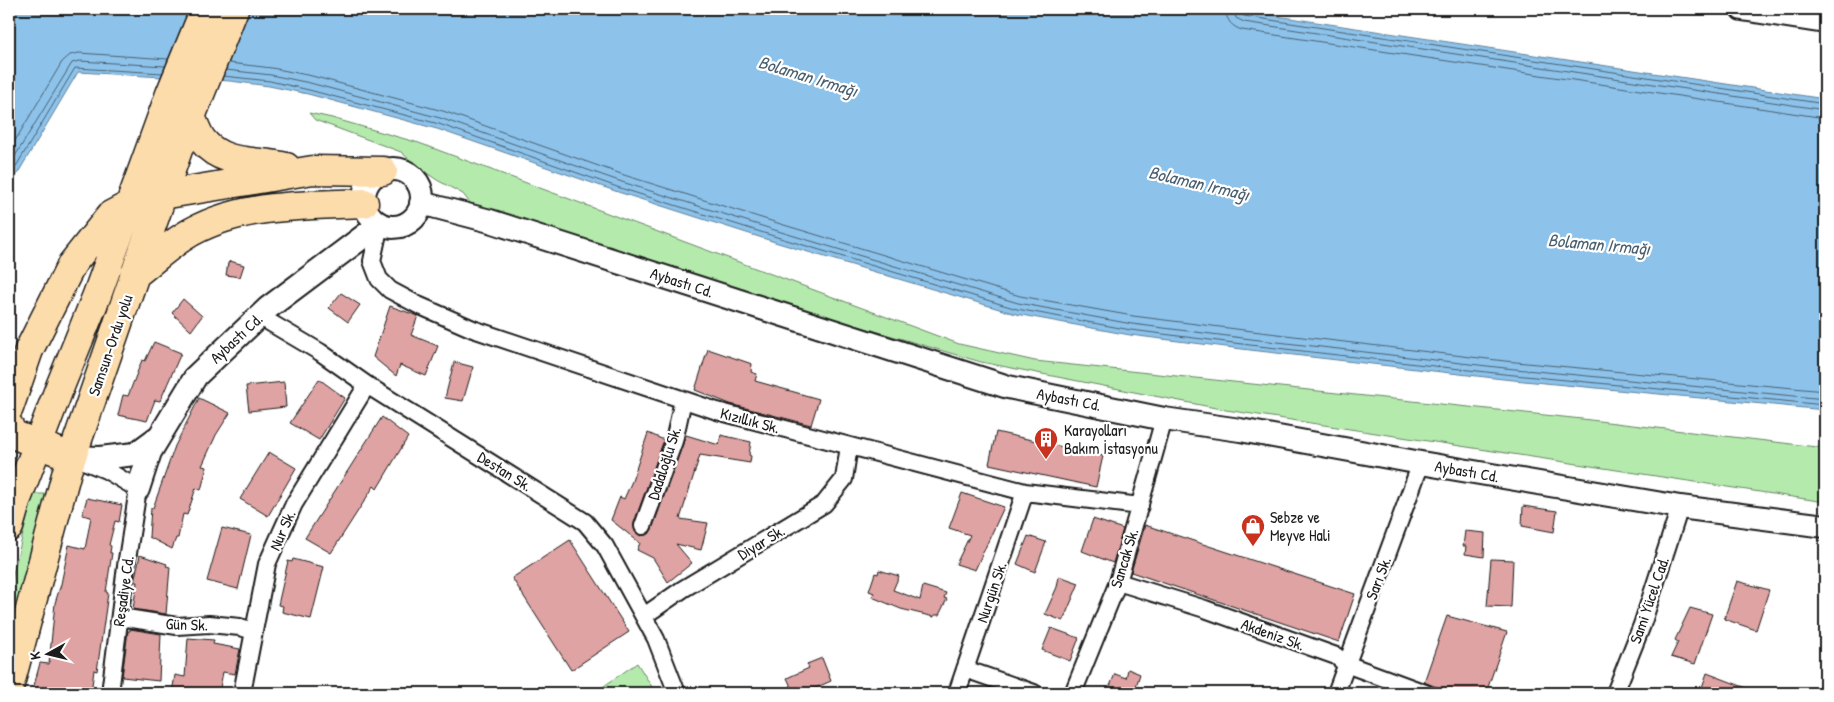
<svg xmlns="http://www.w3.org/2000/svg" width="1834" height="702" viewBox="0 0 1834 702" font-family="'Patrick Hand',sans-serif">
<style>
.green{fill:#b4ebad;stroke:#688464}
.water{fill:#8dc3eb;stroke:#608098}
.lines{fill:none;stroke-linecap:round;stroke-linejoin:round}
.shore{stroke:#495f6f;stroke-width:1}
.building{fill:#dea3a2;stroke:#1c1c1c}
.street-casing{stroke:#1c1c1c;stroke-width:20}
.secondary-casing{stroke:#1c1c1c;stroke-width:26}
.highway-casing{stroke:#1c1c1c;stroke-width:31}
.street{stroke:#fff;stroke-width:16}
.secondary{stroke:#fff;stroke-width:22}
.highway{stroke:#fddcac;stroke-width:28}
.labels{text-anchor:middle;dominant-baseline:central;stroke-width:4.5;stroke-linejoin:round;paint-order:stroke}
.street-label{font-size:16px;fill:#1c1c1c;stroke:#fff}
.poi-label{font-size:16px;fill:#1c1c1c;stroke:#fff;text-anchor:start}
.water-label{font-size:18px;font-style:italic;fill:#495f6f;stroke:#fff}
</style>
<rect width="100%" height="100%" fill="#fff"/>
<filter id="ink" filterUnits="userSpaceOnUse"><feTurbulence type="fractalNoise" baseFrequency=".02" numOctaves="2"/><feDisplacementMap in="SourceGraphic" scale="10" xChannelSelector="R" yChannelSelector="G"/><feConvolveMatrix kernelMatrix="1 2 1 2 8 2 1 2 1" color-interpolation-filters="sRGB"/></filter>
<g filter="url(#ink)">
<path class="green" d="M309,113L332,118L419,143L959,344L1035,361L1582,419L1825,448V502L1226,410L981,362L796,308L470,203L463,194L437,180L418,167L401,152L315,120Z
M33,494H46L36,541L9,636V590Z
M637,663L652,687L644,693H594Z"/>
<path class="water" d="M9,9H1230L1825,99V410L1503,379L1250,350L1130,335L1016,314L778,243L618,192L437,129L308,94L269,86L230,81L78,72L9,188Z"/>
<g class="lines">
<path class="shore" d="M1225,9C1226,20 1232,27 1242,30L1825,118
M1233,9L1236,18L1244,22L1825,110
M1239,9L1240,13L1244,16L1825,104
M229,63L272,68L312,76L443,111L624,175L784,225L1020,296L1133,316L1252,331L1505,361L1825,391
M226,70L271,75L310,83L440,118L622,182L781,232L1018,303L1132,324L1251,339L1505,368L1825,399
M223,76L270,81L309,90L439,124L620,188L780,238L1017,309L1131,330L1250,345L1504,374L1825,405
M9,151L62,62L70,55L79,53L168,59
M9,166L72,63L79,61L165,66
M9,178L75,68L163,73"/>
</g>
<path class="building" d="M230,261L244,265L240,277L226,275L228,263Z
M341,293L360,305L348,322L329,308Z
M183,299L202,316L191,331L172,313Z
M390,306L418,316L411,335L438,346L426,376L400,365L396,376L373,357Z
M154,342L181,353L160,401L155,400L147,421L118,415L123,395L128,396L142,360L145,361Z
M708,349L752,364L751,372L757,374L755,381L819,399L811,425L730,404L695,390Z
M454,362L473,367L463,401L445,398Z
M319,379L345,398L319,440L290,423Z
M284,382L286,407L249,411L246,386Z
M199,398L230,413L216,435L202,466L207,467L201,490L196,488L187,515L183,514L178,538H176L172,549L149,537L151,508H153L175,446Z
M382,417L408,437L377,489L374,486L331,553L305,538Z
M996,432L1103,456L1096,487L989,464Z
M648,433L664,440L634,523L635,532L640,536L649,534L652,529L686,435L719,445L721,435L751,442L749,455L751,456L750,463L700,455L680,519L708,523L701,550L676,544L692,563L668,582L653,558L637,550L640,543L611,520L620,497L624,499L632,481Z
M269,452L296,468L268,516L240,499Z
M962,493L1004,507L975,570L956,564L970,535L949,528Z
M87,498L122,505L119,522L115,521L109,545L111,546L110,553H112L106,592L108,593L97,671L94,670L91,693H32L40,663L49,664L55,603L61,584L69,545L85,549L91,517L82,515Z
M1523,506L1557,511L1554,532L1522,526Z
M1093,519L1123,529L1113,563L1082,551Z
M1145,525L1355,594L1339,642L1131,572Z
M222,528L251,535L238,589L207,581Z
M1465,531L1485,533L1484,557L1465,554L1466,546H1463Z
M1028,536L1046,542L1035,572L1017,564Z
M570,540L629,632L571,670L512,578Z
M140,555L167,564L166,566L170,567L166,614L133,609L137,582H134Z
M293,559L324,567L311,619L282,612L283,606L278,605L288,561L292,562Z
M1491,559L1513,560L1511,607L1487,606Z
M879,570L899,576L893,590L920,600L923,586L946,593L944,598L947,599L939,615H934V617L901,609L872,597L874,593L869,591L875,573L878,574Z
M1059,576L1079,583L1063,621L1045,614L1057,587Z
M1737,581L1769,590L1756,630L1724,619Z
M1690,608L1712,614L1695,664L1671,657L1678,642L1675,640Z
M1447,616L1507,632L1486,693H1452L1424,682Z
M1051,628L1079,638L1070,661L1042,650Z
M130,629L161,634L159,681L122,677L128,631H130Z
M188,638L214,640L213,644L240,649L235,674L223,672L219,693H172L175,675L185,677Z
M822,658L831,681L804,693H794L787,678L809,668L807,664Z
M1128,669L1140,674L1134,693H1107L1115,674L1126,678Z
M1707,673L1757,692V693H1700Z"/>
<g class="lines">
<g class="street-casing">
<path id="street" d="M380,224L372,261L379,279L390,290L418,305L473,329L717,411L1025,492L1140,506
M259,316L320,352L367,385L585,522L605,546L656,639L677,693
M84,461L106,470L138,489L126,566L110,693
M643,526L674,441L683,400
M1118,582L1205,609L1336,656L1346,664L1425,693
M644,616L683,589L824,504L844,479L849,446
M120,617L177,626L209,624L240,627L254,631
M965,669L1034,693
M242,693L267,564L294,504L367,385
M957,693L1025,492
M1073,693L1118,582L1164,419
M1336,693L1421,463
M1615,693L1642,625L1680,507"/>
</g>
<g class="secondary-casing">
<path id="secondary" d="M1742,9L1825,22
M364 198a29 29 0 1 1 58 0a29 29 0 1 1-58 0Z
M421,203L490,221L1008,387L1164,419L1240,430L1421,463L1680,507L1825,526
M72,457L100,458L135,454L158,437
M138,489L150,452L196,376L268,308L380,224"/>
</g>
<g class="highway-casing">
<path id="highway" d="M191,117C195,125 198,135 203,141C224,167 258,159 286,167
M134,275C150,263 166,248 183,237C236,203 304,206 364,203
M9,408L29,350L72,264L111,215L130,205L162,195L313,170L383,171
M9,426L12,434L56,451
M9,527L17,499L59,389L97,295L170,94L205,9
M9,688L67,471L179,147L234,9"/>
</g>
<use href="#street" class="street"/>
<use href="#secondary" class="secondary"/>
<use href="#highway" class="highway"/>
</g>
</g>
<defs>
<g id="building-pin" transform="scale(1.25)"><path d="M0 17L-7.5 6A9.5 9.5 0 1 1 7.5 6Z" fill="#c8321e" stroke="#fff"/><path d="M-4-6H4V6H1V3H-1V6H-4ZM-2.5-4.3h1.7v1.8h-1.7ZM.8-4.3h1.7v1.8H.8ZM-2.5-1h1.7V.8h-1.7ZM.8-1h1.7V.8H.8Z" fill="#fff"/></g>
<g id="shop-pin" transform="scale(1.25)"><path d="M0 17L-7.5 6A9.5 9.5 0 1 1 7.5 6Z" fill="#c8321e" stroke="#fff"/><path d="M-5-2.5h2.3a2.7 3.5 0 0 1 5.4 0H5L5.5 6h-11ZM-1.5-2.5h3a1.5 2.3 0 0 0-3 0Z" fill="#fff"/></g>
</defs>
<g fill-rule="evenodd">
<use href="#building-pin" x="1046" y="439"/>
<use href="#shop-pin" x="1253" y="526"/>
</g>
<g class="labels">
<g class="street-label">
<text transform="translate(682 282) rotate(18)">Aybastı Cd.</text>
<text transform="translate(236 338) rotate(-43)">Aybastı Cd.</text>
<text transform="translate(110 345) rotate(-71)">Samsun-Ordu yolu</text>
<text transform="translate(1069 399) rotate(11)">Aybastı Cd.</text>
<text transform="translate(750 420) rotate(15)">Kızıllık Sk.</text>
<text transform="translate(664 463) rotate(-72)">Dadaloğlu Sk.</text>
<text transform="translate(505 471) rotate(32)">Destan Sk.</text>
<text transform="translate(1467 471) rotate(10)">Aybastı Cd.</text>
<text transform="translate(282 530) rotate(-66)">Nur Sk.</text>
<text transform="translate(761 542) rotate(-31)">Diyar Sk.</text>
<text transform="translate(1124 558) rotate(-73)">Sancak Sk.</text>
<text transform="translate(1378 578) rotate(-69)">Sarı Sk.</text>
<text transform="translate(123 591) rotate(-82)">Reşadiye Cd.</text>
<text transform="translate(991 592) rotate(-71)">Nurgün Sk.</text>
<text transform="translate(1649 600) rotate(-71)">Sami Yücel Cad.</text>
<text transform="translate(187 624) rotate(2)">Gün Sk.</text>
<text transform="translate(1273 634) rotate(20)">Akdeniz Sk.</text>
</g>
<g class="poi-label">
<text x="1064" y="430">Karayolları<tspan x="1064" dy="18">Bakım İstasyonu</tspan></text>
<text x="1270" y="517">Sebze ve<tspan x="1270" dy="18">Meyve Hali</tspan></text>
</g>
<g class="water-label">
<text transform="translate(808 76) rotate(17)">Bolaman Irmağı</text>
<text transform="translate(1199 183) rotate(13)">Bolaman Irmağı</text>
<text transform="translate(1599 244) rotate(5)">Bolaman Irmağı</text>
</g>
</g>
<rect width="1834" height="702" fill="none" stroke="#fff" stroke-width="30"/>
<rect x="15" y="15" width="1804" height="672" fill="none" stroke="#1c1c1c" stroke-width="2" filter="url(#ink)"/>
<g transform="translate(48 654) rotate(262)" stroke="#ffffff" stroke-width="4" paint-order="stroke">
<path d="M0-4L9 19L0 12L-9 19Z" fill="#1c1c1c"/>
<text y="-8" font-size="14" font-weight="bold" text-anchor="middle" fill="#1c1c1c">K</text>
</g>
</svg>
